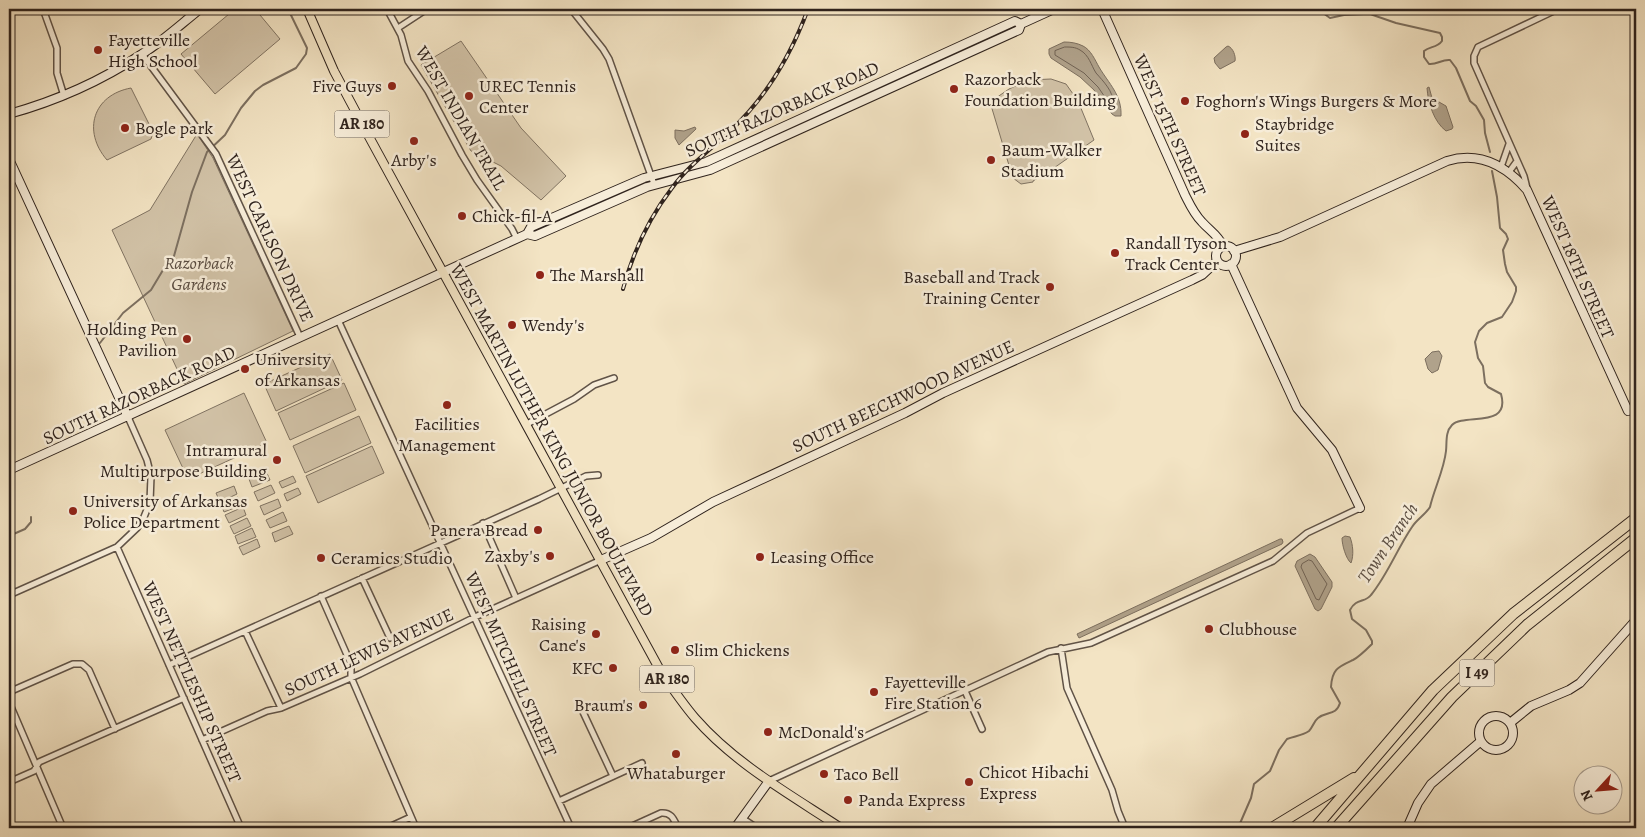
<svg xmlns="http://www.w3.org/2000/svg" width="1645" height="837" viewBox="0 0 1645 837" font-family="Alegreya,serif">
<style>
.green{fill:#d2c3a8;stroke:#807362}
.water{fill:#b0a28b;stroke:#7c6f5f}
.lines{fill:none;stroke-linecap:round;stroke-linejoin:round}
.shore{stroke:#706254;stroke-width:1}
.stream{stroke:#7c6f5f;stroke-width:2}
.street-casing{stroke:#605347;stroke-width:8}
.secondary-casing{stroke:#2f231d;stroke-width:10}
.primary-casing{stroke:#2f231d;stroke-width:10}
.highway-casing{stroke:#2f231d;stroke-width:12}
.street{stroke:#f7edd9;stroke-width:5}
.secondary{stroke:#f7edd9;stroke-width:8}
.primary{stroke:#f3e4c4;stroke-width:8}
.highway{stroke:#f3e4c4;stroke-width:10}
.rail-casing{stroke:#2f231d;stroke-width:4}
.rail{stroke:#f7edd9;stroke-width:2;stroke-dasharray:5.5;stroke-linecap:butt}
.poi-dot{fill:#8f2418;stroke:#f7edd9;stroke-width:2}
.labels{text-anchor:middle;dominant-baseline:central;stroke-width:5;stroke-linejoin:round;paint-order:stroke}
.shield{fill:#f7edd9;stroke:#6b6055;stroke-width:1}
.shield-label{font-size:16px;font-weight:bold;fill:#2f231d}
.poi-label{font-size:18px;fill:#2f231d;stroke:#f7edd9;text-anchor:start}
.street-label{font-size:18px;fill:#2f231d;stroke:#f7edd9}
.park-label{font-size:18px;font-style:italic;fill:#584b40;stroke:#f7edd9}
.water-label{font-size:19px;font-style:italic;fill:#5c4f44;stroke:#f7edd9}
</style>
<rect width="100%" height="100%" fill="#f3e4c4"/>
<filter id="stains"><feTurbulence type="fractalNoise" baseFrequency=".004" numOctaves="4"/><feColorMatrix values="0 0 0 0 .2 0 0 0 0 .09 0 0 0 0 .02 0 0 0 .5 -.17"/></filter>
<radialGradient id="worn" r=".72"><stop offset=".6" stop-color="#630" stop-opacity="0"/><stop offset="1" stop-color="#630" stop-opacity=".3"/></radialGradient>
<path class="green" d="M235,9H255L280,39L215,94L181,54Z
M461,41L521,128L566,176L541,200L501,166L471,151L421,65Z
M1051,79L1066,84L1078,101L1094,140L1051,170L1033,181V182L1021,184L1013,178L1009,173L1011,172L990,102L1009,89L1029,80Z
M131,88L153,132L151,139L107,160C82,131 93,95 131,88Z
M197,134L213,158L293,331L184,384L112,230L150,210Z
M330,354L342,380L276,411L264,384Z
M344,383L356,410L290,440L278,413Z
M244,393L267,443L188,479L165,430Z
M359,416L371,443L305,473L293,446Z
M372,446L384,473L318,503L306,476Z
M266,471L270,480L252,487L249,479Z
M293,476L296,482L282,488L279,482Z
M271,485L275,493L258,501L254,492Z
M234,486L237,494L220,502L216,493Z
M298,488L301,494L287,501L284,494Z
M238,497L242,505L224,512L221,504Z
M278,499L281,507L264,515L260,506Z
M243,507L246,515L229,523L225,515Z
M283,512L287,521L270,528L266,520Z
M247,518L251,526L234,534L230,526Z
M289,526L293,534L275,542L272,533Z
M252,528L256,537L238,544L235,536Z
M257,539L260,547L243,555L239,547Z"/>
<path class="water" d="M1064,42C1071,42 1077,43 1083,46C1091,50 1095,60 1099,67C1109,84 1122,95 1121,116H1115L1112,114L1094,90L1080,77L1051,58L1049,54V49Z
M1228,46C1233,48 1236,56 1235,61L1220,69L1215,63L1214,58L1226,47Z
M1429,87L1432,98L1446,106L1453,127L1452,129L1446,131C1434,122 1428,103 1427,88Z
M695,127L696,129L679,145L675,138V130L684,131Z
M1439,351L1442,356L1438,370L1432,373L1428,369L1425,359L1432,352Z
M1345,536L1350,537C1353,545 1354,555 1351,563C1346,559 1342,545 1342,538Z
M1280,539H1282L1283,542L1282,544L1079,638L1077,634Z
M1310,554L1315,557L1332,582V587L1321,609L1318,611L1315,609L1295,566L1297,561Z"/>
<g class="lines">
<path class="shore" d="M1065,47C1071,47 1075,47 1080,50C1089,55 1091,65 1096,73C1103,81 1114,92 1113,103H1109L1098,87L1084,73L1055,55V51Z
M1309,560L1312,561L1327,584L1319,600L1316,599L1301,567L1302,564Z"/>
<path class="stream" d="M1321,9L1323,13L1330,18L1344,15L1370,14L1396,23L1440,33L1442,37V41C1437,48 1430,46 1424,51V57L1429,64C1437,65 1442,59 1450,60L1456,68L1470,101L1476,106L1484,120L1485,133L1490,152
M100,343L123,313L151,290L163,270L174,256L192,192L207,152L225,135L241,108L255,91L263,85L296,68L306,54L307,48L288,9
M9,536L25,529L31,522V517
M1238,828L1251,798L1254,784L1270,771L1279,750L1287,739C1294,736 1302,736 1309,731C1313,727 1314,721 1318,718C1327,711 1336,716 1340,703L1331,687C1332,669 1338,667 1353,660C1359,657 1367,649 1372,644V641L1366,630L1352,619L1350,610C1356,598 1365,603 1371,595C1388,574 1397,549 1412,527C1417,519 1425,515 1430,507C1434,489 1444,470 1446,451C1447,443 1445,432 1452,425C1464,413 1511,429 1501,394L1488,387L1485,383L1483,366L1478,358L1475,342L1479,331L1487,323L1502,317L1512,302L1516,291V287L1507,272L1505,264L1503,250L1508,239L1506,234L1500,228L1497,197L1492,171"/>
<g class="street-casing">
<path id="street" d="M43,9L57,48V73L64,96
M387,9L401,35L408,61L428,91L462,155L477,180L512,229L517,239
M571,9L603,49L609,59L654,184
M398,28L427,9
M142,54L216,154L300,337
M1501,167L1509,144
M1509,172L1517,161
M1527,188L1524,176L1474,63V56L1478,47L1558,9
M338,320L571,828
M1628,411L1636,407
M527,424L574,399L594,385L614,378
M483,523L516,598
M117,547L241,828
M362,578L390,638
M9,595L117,547L137,528L144,517L150,502L151,476L147,460L128,417
M321,596L351,664V677L416,828
M245,631L281,708
M1061,648L1067,688L1112,790L1118,811L1125,828
M169,665L539,499L586,476L598,475
M965,691L982,729
M9,692L73,664H82L89,670L115,729
M9,702L63,828
M583,712L613,776
M202,740L267,711L281,708L360,674L475,617L601,560
M769,781L1048,652L1091,643L1273,561L1307,533L1360,508
M9,782L34,771L39,762L184,698
M559,801L642,763
M742,818L757,828
M387,828L411,817
M628,828L661,813C672,812 674,820 678,828"/>
</g>
<g class="secondary-casing">
<path id="secondary" d="M1102,9L1185,195C1190,205 1194,214 1202,222C1210,231 1218,235 1223,246
M9,114C56,101 101,81 142,54C163,41 181,24 200,9
M9,159L128,417
M527,234L531,227L644,178L706,162L1015,21L1021,24
M1216 256a10 10 0 1 1 20 0a10 10 0 1 1-20 0Z
M1234,251L1280,237L1447,161C1479,151 1506,166 1527,190L1628,411
M1231,264L1297,408L1332,450L1360,508
M9,470L527,234L535,236L647,187L710,170L1019,30L1021,24L1054,9
M601,560L651,538L713,502L905,413L943,393L1192,280L1202,275L1217,261
M1479 733a17 17 0 1 1 34 0a17 17 0 1 1-34 0Z
M1510,723L1531,706L1569,690L1580,683L1636,620
M735,828L769,781
M1407,828L1418,803L1431,784L1481,741"/>
</g>
<g class="primary-casing">
<path id="primary" d="M307,9L334,71L367,133L661,672C672,688 683,704 695,718C735,764 791,795 841,828"/>
</g>
<g class="highway-casing">
<path id="highway" d="M1272,828L1354,778
M1315,828L1433,690L1513,614L1636,518
M1336,828L1452,697L1527,625L1636,538"/>
</g>
<use href="#street" class="street"/>
<use href="#secondary" class="secondary"/>
<use href="#primary" class="primary"/>
<use href="#highway" class="highway"/>
<g class="rail-casing">
<path id="rail" d="M623,289C633,252 649,218 672,188C688,166 710,150 729,132C766,98 791,55 808,9"/>
</g>
<use href="#rail" class="rail"/>
</g>
<g class="poi-dot">
<circle cx="98" cy="50" r="5"/>
<circle cx="392" cy="86" r="5"/>
<circle cx="954" cy="89" r="5"/>
<circle cx="469" cy="96" r="5"/>
<circle cx="1185" cy="101" r="5"/>
<circle cx="125" cy="128" r="5"/>
<circle cx="1245" cy="134" r="5"/>
<circle cx="414" cy="141" r="5"/>
<circle cx="991" cy="160" r="5"/>
<circle cx="462" cy="216" r="5"/>
<circle cx="1115" cy="253" r="5"/>
<circle cx="540" cy="275" r="5"/>
<circle cx="1050" cy="287" r="5"/>
<circle cx="512" cy="325" r="5"/>
<circle cx="187" cy="339" r="5"/>
<circle cx="245" cy="369" r="5"/>
<circle cx="447" cy="405" r="5"/>
<circle cx="277" cy="460" r="5"/>
<circle cx="73" cy="511" r="5"/>
<circle cx="538" cy="530" r="5"/>
<circle cx="550" cy="556" r="5"/>
<circle cx="760" cy="557" r="5"/>
<circle cx="321" cy="558" r="5"/>
<circle cx="1209" cy="629" r="5"/>
<circle cx="596" cy="634" r="5"/>
<circle cx="675" cy="650" r="5"/>
<circle cx="613" cy="668" r="5"/>
<circle cx="874" cy="692" r="5"/>
<circle cx="643" cy="705" r="5"/>
<circle cx="768" cy="732" r="5"/>
<circle cx="676" cy="754" r="5"/>
<circle cx="824" cy="774" r="5"/>
<circle cx="969" cy="782" r="5"/>
<circle cx="848" cy="800" r="5"/>
</g>
<g class="labels">
<g class="shield">
<rect x="334.5" y="110.5" width="55" height="27" rx="4"/>
<rect x="1459.5" y="659.5" width="35" height="27" rx="4"/>
<rect x="639.5" y="665.5" width="55" height="27" rx="4"/>
</g>
<g class="shield-label">
<text x="362" y="124">AR 180</text>
<text x="1477" y="673">I 49</text>
<text x="667" y="679">AR 180</text>
</g>
<g class="poi-label">
<text x="108" y="40">Fayetteville<tspan x="108" dy="21">High School</tspan></text>
<text x="964" y="79">Razorback<tspan x="964" dy="21">Foundation Building</tspan></text>
<text x="382" y="86" text-anchor="end">Five Guys</text>
<text x="479" y="86">UREC Tennis<tspan x="479" dy="21">Center</tspan></text>
<text x="1195" y="101">Foghorn's Wings Burgers &amp; More</text>
<text x="1255" y="124">Staybridge<tspan x="1255" dy="21">Suites</tspan></text>
<text x="135" y="128">Bogle park</text>
<text x="1001" y="150">Baum-Walker<tspan x="1001" dy="21">Stadium</tspan></text>
<text x="414" y="160" text-anchor="middle">Arby's</text>
<text x="472" y="216">Chick-fil-A</text>
<text x="1125" y="243">Randall Tyson<tspan x="1125" dy="21">Track Center</tspan></text>
<text x="550" y="275">The Marshall</text>
<text x="1040" y="277" text-anchor="end">Baseball and Track<tspan x="1040" dy="21">Training Center</tspan></text>
<text x="522" y="325">Wendy's</text>
<text x="177" y="329" text-anchor="end">Holding Pen<tspan x="177" dy="21">Pavilion</tspan></text>
<text x="255" y="359">University<tspan x="255" dy="21">of Arkansas</tspan></text>
<text x="447" y="424" text-anchor="middle">Facilities<tspan x="447" dy="21">Management</tspan></text>
<text x="267" y="450" text-anchor="end">Intramural<tspan x="267" dy="21">Multipurpose Building</tspan></text>
<text x="83" y="501">University of Arkansas<tspan x="83" dy="21">Police Department</tspan></text>
<text x="528" y="530" text-anchor="end">Panera Bread</text>
<text x="540" y="556" text-anchor="end">Zaxby's</text>
<text x="770" y="557">Leasing Office</text>
<text x="331" y="558">Ceramics Studio</text>
<text x="586" y="624" text-anchor="end">Raising<tspan x="586" dy="21">Cane's</tspan></text>
<text x="1219" y="629">Clubhouse</text>
<text x="685" y="650">Slim Chickens</text>
<text x="603" y="668" text-anchor="end">KFC</text>
<text x="884" y="682">Fayetteville<tspan x="884" dy="21">Fire Station 6</tspan></text>
<text x="633" y="705" text-anchor="end">Braum's</text>
<text x="778" y="732">McDonald's</text>
<text x="979" y="772">Chicot Hibachi<tspan x="979" dy="21">Express</tspan></text>
<text x="676" y="773" text-anchor="middle">Whataburger</text>
<text x="834" y="774">Taco Bell</text>
<text x="858" y="800">Panda Express</text>
</g>
<g class="street-label">
<text transform="translate(782 109) rotate(-24)">SOUTH RAZORBACK ROAD</text>
<text transform="translate(461 118) rotate(60)">WEST INDIAN TRAIL</text>
<text transform="translate(1170 125) rotate(66)">WEST 15TH STREET</text>
<text transform="translate(270 238) rotate(65)">WEST CARLSON DRIVE</text>
<text transform="translate(1578 267) rotate(66)">WEST 18TH STREET</text>
<text transform="translate(139 395) rotate(-25)">SOUTH RAZORBACK ROAD</text>
<text transform="translate(903 396) rotate(-25)">SOUTH BEECHWOOD AVENUE</text>
<text transform="translate(552 440) rotate(61)">WEST MARTIN LUTHER KING JUNIOR BOULEVARD</text>
<text transform="translate(369 652) rotate(-25)">SOUTH LEWIS AVENUE</text>
<text transform="translate(511 664) rotate(66)">WEST MITCHELL STREET</text>
<text transform="translate(192 682) rotate(66)">WEST NETTLESHIP STREET</text>
</g>
<g class="park-label">
<text x="199" y="263">Razorback<tspan x="199" dy="21">Gardens</tspan></text>
</g>
<g class="water-label">
<text transform="translate(1388 543) rotate(-56)">Town Branch</text>
</g>
</g>
<rect width="1645" height="837" fill="none" stroke="#f3e4c4" stroke-width="30"/>
<rect x="10" y="10" width="1625" height="817" fill="none" stroke="#2f231d" stroke-width="2.5"/>
<rect x="15" y="15" width="1615" height="807" fill="none" stroke="#2f231d"/>
<g transform="translate(1598 790) rotate(244)"><circle r="24" fill="#f7edd9" stroke="#a79c8e"/>
<path d="M0-4L9 19L0 12L-9 19Z" fill="#8f2418"/>
<text y="-8" font-size="14" font-weight="bold" text-anchor="middle" fill="#2f231d">N</text>
</g>
<rect width="100%" height="100%" filter="url(#stains)"/>
<rect width="100%" height="100%" fill="url(#worn)"/>
</svg>
